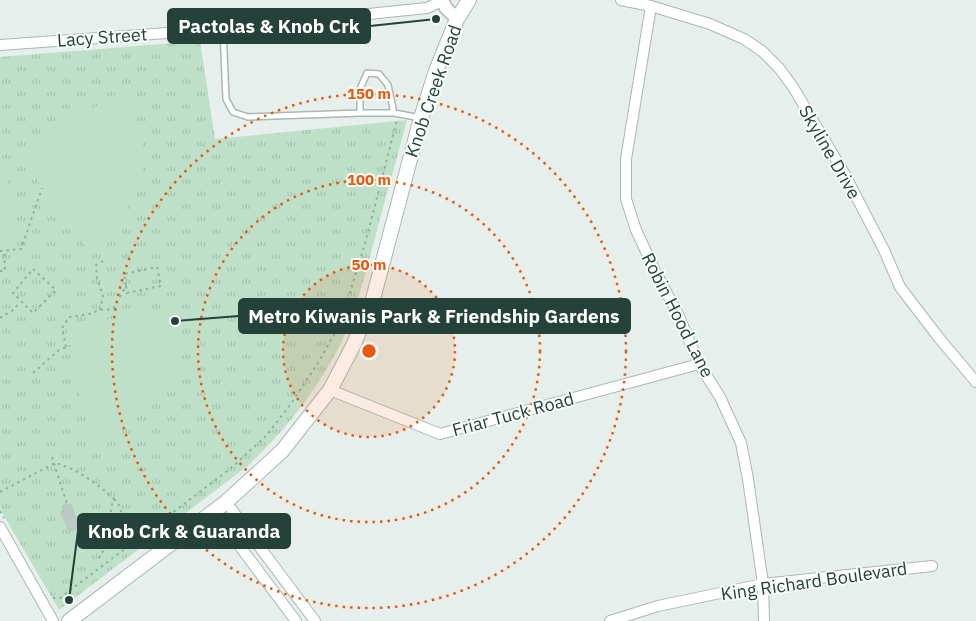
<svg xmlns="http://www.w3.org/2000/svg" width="976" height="621" viewBox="0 0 976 621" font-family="'IBM Plex Sans',sans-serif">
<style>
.grass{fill:url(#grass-tufts)}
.pitch{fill:#bfe0c8}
.building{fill:#bbcac4;stroke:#b8c9c2}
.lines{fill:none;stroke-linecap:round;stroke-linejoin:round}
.service-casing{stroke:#a8b8b2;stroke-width:8}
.minor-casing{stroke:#a8b8b2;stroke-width:12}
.tertiary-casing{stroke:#a8b8b2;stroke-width:15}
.secondary-casing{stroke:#a4bbb3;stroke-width:16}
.path{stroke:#86b3a5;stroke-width:2;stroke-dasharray:2.5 4;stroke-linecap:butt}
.service{stroke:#fff;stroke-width:5}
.minor{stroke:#fff;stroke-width:10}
.tertiary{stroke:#fff;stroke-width:12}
.secondary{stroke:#fff;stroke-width:14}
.ring{fill:none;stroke:#e8590c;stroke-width:2.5;stroke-dasharray:2.5 5}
.labels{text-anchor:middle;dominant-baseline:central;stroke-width:4;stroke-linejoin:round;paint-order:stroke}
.street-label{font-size:18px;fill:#24423a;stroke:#f7fbf9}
.centre{fill:#e8590c;stroke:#f7fbf9;stroke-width:2.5}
.ring-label{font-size:15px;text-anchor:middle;font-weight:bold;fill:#e8590c;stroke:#f7fbf9;stroke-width:4;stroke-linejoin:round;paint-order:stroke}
.leader{fill:none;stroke:#24423a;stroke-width:2}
.callout-dot{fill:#24423a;stroke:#f7fbf9;stroke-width:2}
.callout{fill:#24423a;stroke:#24423a;stroke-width:2}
.callout-label{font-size:19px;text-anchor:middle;font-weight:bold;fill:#fff}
</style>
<defs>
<pattern id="grass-tufts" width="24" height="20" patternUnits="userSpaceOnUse" patternTransform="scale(1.25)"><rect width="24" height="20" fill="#bfe0c8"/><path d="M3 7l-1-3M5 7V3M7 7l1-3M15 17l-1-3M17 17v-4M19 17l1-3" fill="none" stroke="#a4c1ad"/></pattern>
</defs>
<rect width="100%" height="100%" fill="#e6efeb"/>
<path class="grass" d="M200,41L215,139L407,120C396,162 384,203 373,245C364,278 356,312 341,343C318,389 287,428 250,464L59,610L0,509V57Z"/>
<path class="pitch" d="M120,91C127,101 134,110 138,121C152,162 137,211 102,237C97,241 91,244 86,247L49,199L26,161L28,150Z
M0,172H6L15,244L0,246Z
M176,313L180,337L178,362L167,393L94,441L76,386L68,332L76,322Z"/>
<path class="building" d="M71,504L78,524L77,528L72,531L68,529L61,513L64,506Z"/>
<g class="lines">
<g class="service-casing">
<path id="service" d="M223,29L226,99L233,112L248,117L360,113V89L367,73L379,74L388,85L394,113
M360,113H394L421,118"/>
</g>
<g class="minor-casing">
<path id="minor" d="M621,0L651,6L710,24L744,39L762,51L779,68L793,87L844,173L884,250L900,287L939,338L976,382
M651,6L626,159V199L636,230L655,271L678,314L699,364L720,397L741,443L748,479L763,584L764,621
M0,45L223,29L427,8L442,1
M330,390L440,434L699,364
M226,502L315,621
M214,512L296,621
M0,527L53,621
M610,621L658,606L763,584L932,566"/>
</g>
<g class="tertiary-casing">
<path id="tertiary" d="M442,0L446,8L457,19"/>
</g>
<g class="secondary-casing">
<path id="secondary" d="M69,621L226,502L282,451L330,390L353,346L373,299L421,118L436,71L457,19L469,0"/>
</g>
<path class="path" d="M0,251L21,249L42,188
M33,269L56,290L33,313L13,293Z
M0,271H5L4,250
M100,310L103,296L97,278L96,265L103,261
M0,318L13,310L20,302
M66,347L62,328L69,317L89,314L100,310L113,309L126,286L127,293L161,286L157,267L124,274L126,286
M33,373L59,350L70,346
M52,457L67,504
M0,492L55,463C76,468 98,484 114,499C110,509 109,516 116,526L115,531L99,558
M114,499C121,506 123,512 120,523L116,526
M0,511L4,518
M53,598H60L230,469L266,436L290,405L318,363L336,331L345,309L366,240L397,120"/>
<use href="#service" class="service"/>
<use href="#minor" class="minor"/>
<use href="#tertiary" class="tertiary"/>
<use href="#secondary" class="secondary"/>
</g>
<circle cx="369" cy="351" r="86" fill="#e8590c" fill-opacity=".12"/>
<g class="ring">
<circle cx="369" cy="351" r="86"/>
<circle cx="369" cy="351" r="171"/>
<circle cx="369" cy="351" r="257"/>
</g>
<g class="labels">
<g class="street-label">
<text transform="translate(102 37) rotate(-4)">Lacy Street</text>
<text transform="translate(433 91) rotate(-71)">Knob Creek Road</text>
<text transform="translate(830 152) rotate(60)">Skyline Drive</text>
<text transform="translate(678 315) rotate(63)">Robin Hood Lane</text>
<text transform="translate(513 414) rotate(-15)">Friar Tuck Road</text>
<text transform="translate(814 581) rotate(-8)">King Richard Boulevard</text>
</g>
</g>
<circle cx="369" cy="351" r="8" class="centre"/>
<g class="ring-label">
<text x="369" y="99">150 m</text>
<text x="369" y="185">100 m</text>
<text x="369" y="270">50 m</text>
</g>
<path class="leader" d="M436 19L370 26M175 321L239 316M69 600L78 531"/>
<g class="callout-dot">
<circle cx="436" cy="19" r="5"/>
<circle cx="175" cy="321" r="5"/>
<circle cx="69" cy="600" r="5"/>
</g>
<g class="callout">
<rect x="168" y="9" width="202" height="34" rx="5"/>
<rect x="239" y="299" width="391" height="34" rx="5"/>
<rect x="78" y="514" width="212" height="34" rx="5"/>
</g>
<g class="callout-label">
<text x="269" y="33">Pactolas &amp; Knob Crk</text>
<text x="434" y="323">Metro Kiwanis Park &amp; Friendship Gardens</text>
<text x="184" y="538">Knob Crk &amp; Guaranda</text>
</g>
</svg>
